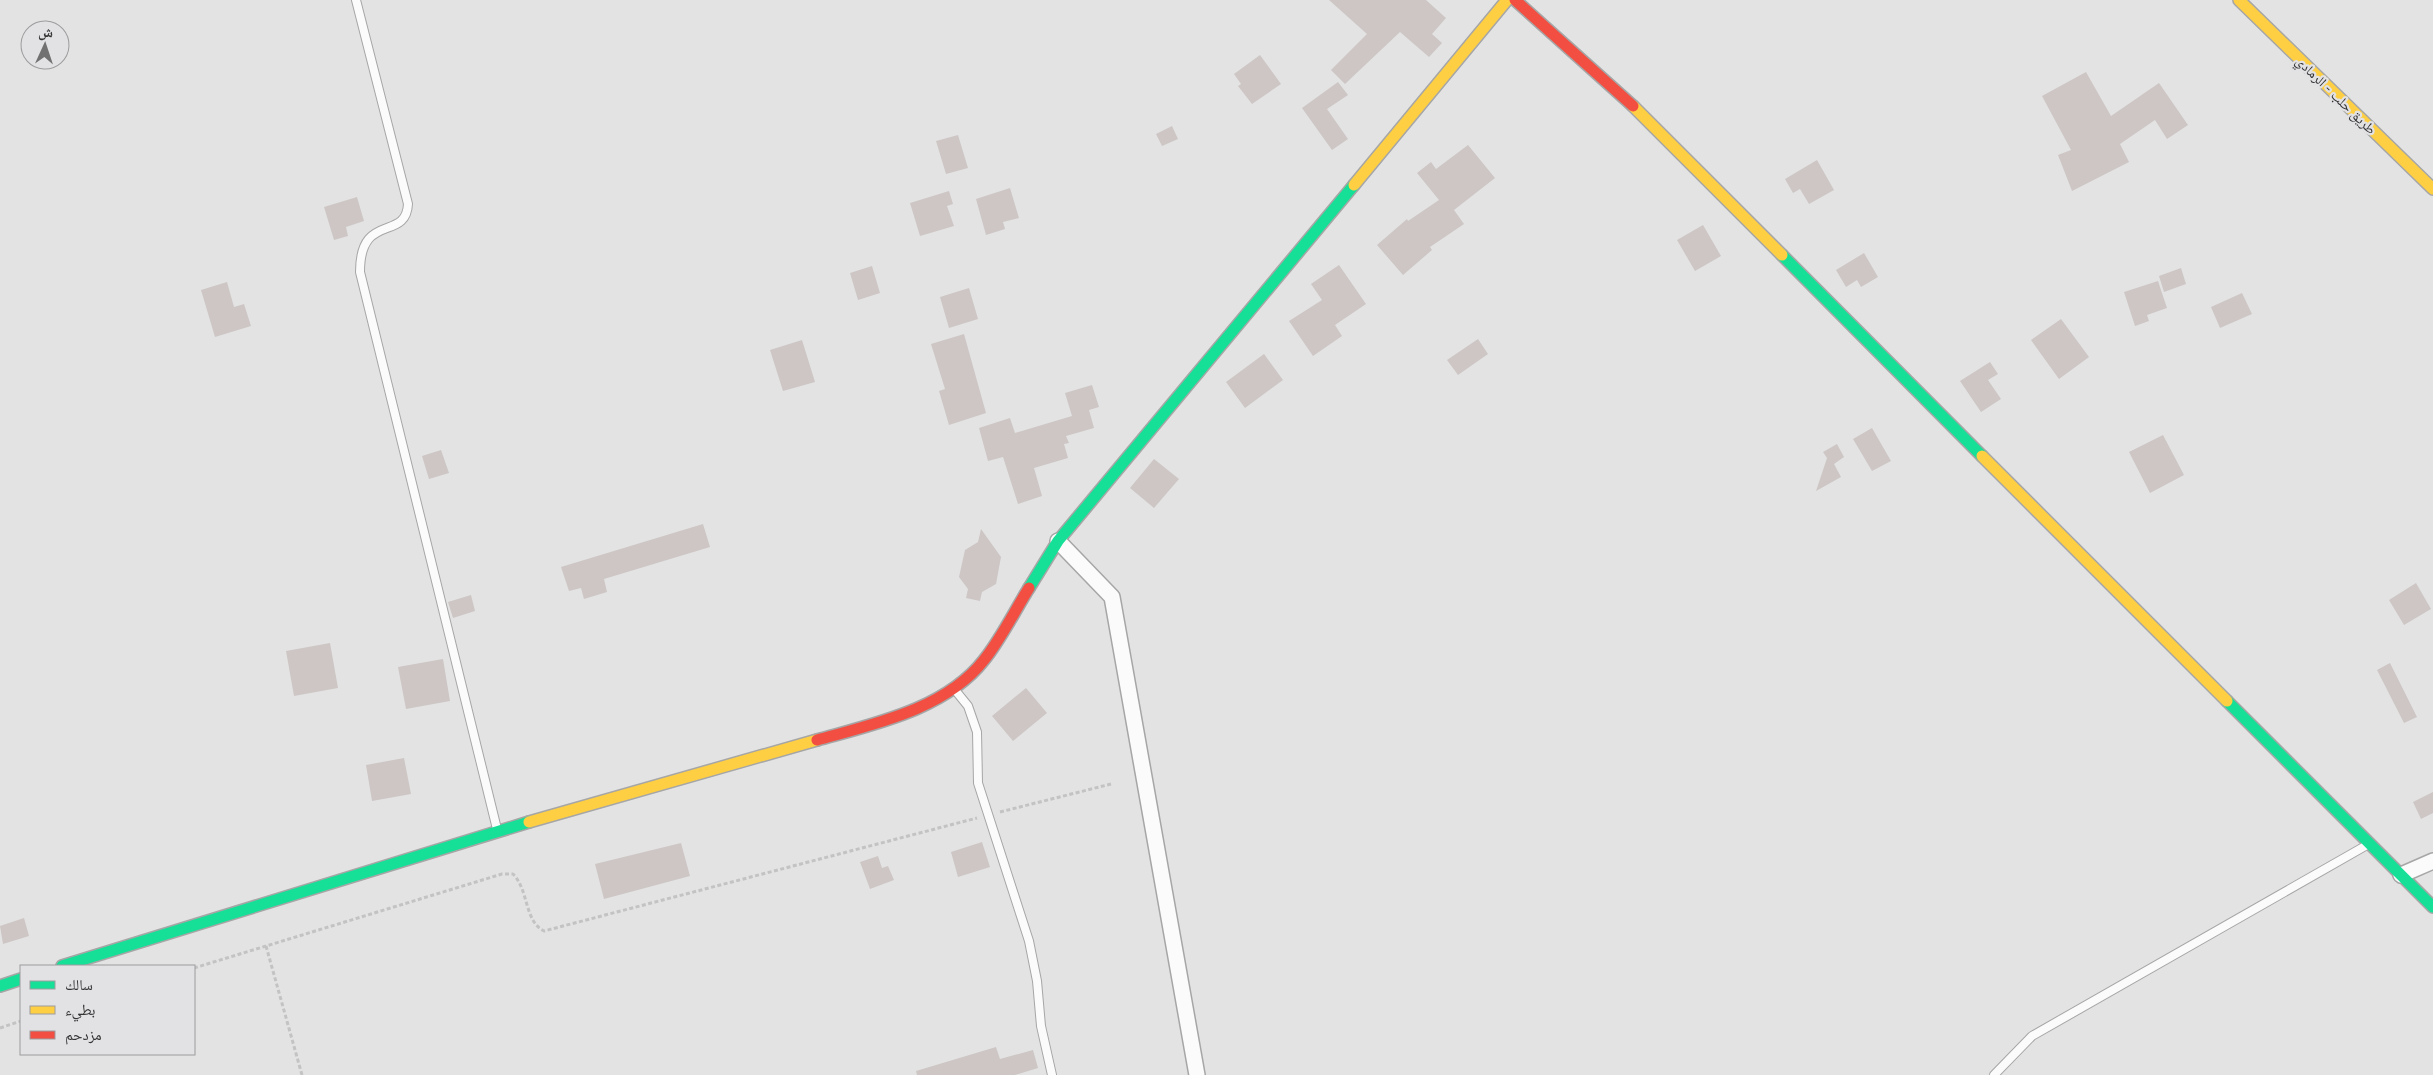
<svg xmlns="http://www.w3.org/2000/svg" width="2433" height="1075" viewBox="0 0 2433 1075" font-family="Montserrat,'Noto Naskh Arabic',sans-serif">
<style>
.building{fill:#cdc6c5}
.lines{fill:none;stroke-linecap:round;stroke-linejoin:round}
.lane-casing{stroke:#a6a6a6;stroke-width:10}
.street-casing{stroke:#a6a6a6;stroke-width:18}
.fast-casing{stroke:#a6a6a6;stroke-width:14}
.slow-casing{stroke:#a6a6a6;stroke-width:14}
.jam-casing{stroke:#a6a6a6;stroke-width:14}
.path{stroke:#c3c3c4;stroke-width:3;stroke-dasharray:4 2.5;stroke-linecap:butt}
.lane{stroke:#fbfbfb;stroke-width:8}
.street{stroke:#fbfbfb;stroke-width:15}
.fast{stroke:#16e098;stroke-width:11}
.slow{stroke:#ffcf43;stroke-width:11}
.jam{stroke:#f24e42;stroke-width:11}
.labels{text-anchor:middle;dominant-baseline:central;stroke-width:4.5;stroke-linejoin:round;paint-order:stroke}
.street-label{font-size:14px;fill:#343435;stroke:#e2e2e4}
</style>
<rect width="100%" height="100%" fill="#e3e3e3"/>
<path class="building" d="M1329,0H1426L1446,18L1432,34L1442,43L1429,57L1400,32L1345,84L1331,70L1367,34Z
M1260,55L1281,84L1252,104L1238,86L1241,84L1234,74Z
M2086,72L2111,116L2159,83L2188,125L2167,139L2155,120L2120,144L2129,162L2072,191L2058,155L2071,150L2042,96Z
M1338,82L1348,95L1327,109L1348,139L1332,150L1302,108Z
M1172,126L1178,139L1162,146L1156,134Z
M958,135L968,168L946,174L936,141Z
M1468,145L1495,178L1454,210L1464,224L1430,247L1432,250L1403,275L1377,245L1407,219L1408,221L1439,200L1417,173L1431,162L1436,169Z
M1817,160L1834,190L1809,204L1800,189L1793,193L1785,179Z
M1010,188L1019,218L1003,222L1005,229L986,235L976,199Z
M949,191L953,204L947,206L954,226L920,236L910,203Z
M357,197L364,221L346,227L348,236L334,240L324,207Z
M1703,225L1721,256L1695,271L1677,240Z
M1864,253L1878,277L1861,287L1857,280L1846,287L1836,270Z
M1339,265L1366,304L1335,325L1342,336L1313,356L1289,321L1322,300L1311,284Z
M872,266L880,293L858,300L850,273Z
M2181,268L2186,284L2164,292L2159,276Z
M2158,281L2167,308L2147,315L2149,321L2135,326L2124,292Z
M227,282L234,307L244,304L251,326L215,337L201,290Z
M969,288L978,319L949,328L940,297Z
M2242,293L2252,314L2220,328L2211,307Z
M2061,319L2089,357L2059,379L2031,340Z
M964,334L986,413L949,425L939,391L945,389L931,344Z
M1478,339L1488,354L1458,375L1447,360Z
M802,340L815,382L783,391L770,350Z
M1264,354L1283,380L1245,408L1226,382Z
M1990,362L1998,374L1988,380L2001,399L1981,412L1960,381Z
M1092,385L1099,407L1089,410L1094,428L1066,436L1069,443L1064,444L1068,458L1034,468L1042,496L1018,504L1003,457L988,461L979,428L1010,418L1015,433L1072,416L1065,393Z
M1872,428L1891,461L1872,471L1853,439Z
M2163,435L2184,475L2150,493L2129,452Z
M1837,444L1844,457L1834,464L1841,477L1816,491L1827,458L1823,452Z
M441,450L449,473L429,479L422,456Z
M1154,459L1179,479L1154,508L1130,488Z
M703,524L710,547L604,579L607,592L584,599L581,588L569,591L561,567Z
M981,529L1001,557L996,584L982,592L980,601L966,598L968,589L959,577L965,550L978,542Z
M2416,583L2431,609L2404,625L2389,600Z
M471,595L475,611L453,618L448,602Z
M330,643L338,688L294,696L286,651Z
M443,659L450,701L406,709L398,667Z
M2390,663L2417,717L2404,723L2377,670Z
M1026,688L1047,713L1013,741L992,716Z
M404,758L411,794L372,801L366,765Z
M2433,792V813L2421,819L2413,802Z
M982,842L990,867L958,877L951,852Z
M681,843L690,876L604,899L595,864Z
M878,856L882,868L888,866L894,880L870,889L860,862Z
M24,918L29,936L3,944L0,926Z
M996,1047L1000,1059L1033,1050L1038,1068L1015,1075H917L916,1071Z"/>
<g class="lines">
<g class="lane-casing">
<path id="lane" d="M356,0L408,204C406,242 360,211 360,272L497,829
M955,690L968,706L977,732L978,783L1029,941L1037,981L1041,1026L1052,1075
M1994,1075L2032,1036L2367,845"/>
</g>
<g class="street-casing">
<path id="street" d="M1058,541L1112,597L1197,1075
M2401,875L2433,861"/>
</g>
<g class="fast-casing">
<path id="fast" d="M1782,255L1982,456
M1029,588L1058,541L1354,185
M2227,701L2433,907
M62,966L529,822
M0,986L21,979"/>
</g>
<g class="slow-casing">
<path id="slow" d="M2239,0L2433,189
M1633,106L1782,255
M1354,185L1507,0
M1982,456L2227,701
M529,822L817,740"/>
</g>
<g class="jam-casing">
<path id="jam" d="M1515,0L1633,106
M817,740C874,724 946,709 984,660C1001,639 1014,612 1029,588"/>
</g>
<path class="path" d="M1000,812L1111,784
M266,946L302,1075
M194,968L502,874H513C529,890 524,921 544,931L977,818
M0,1028L21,1021"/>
<use href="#lane" class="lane"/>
<use href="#street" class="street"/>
<use href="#fast" class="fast"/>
<use href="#slow" class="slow"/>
<use href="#jam" class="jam"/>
</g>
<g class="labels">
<g class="street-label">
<text transform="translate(2336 95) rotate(44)">طريق حلب - الرمادي</text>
</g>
</g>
<rect x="20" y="965" width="175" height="90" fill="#e2e2e4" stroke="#9c9c9e"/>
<rect x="30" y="981" width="25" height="8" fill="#16e098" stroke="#9c9c9e"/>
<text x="65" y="990" font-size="15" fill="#343435">سالك</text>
<rect x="30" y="1006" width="25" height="8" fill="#ffcf43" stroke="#9c9c9e"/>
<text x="65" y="1015" font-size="15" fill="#343435">بطيء</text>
<rect x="30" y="1031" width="25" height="8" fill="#f24e42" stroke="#9c9c9e"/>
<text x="65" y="1040" font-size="15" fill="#343435">مزدحم</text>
<g transform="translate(45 45) rotate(3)"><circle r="24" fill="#e2e2e4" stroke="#9c9c9e"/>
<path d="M0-4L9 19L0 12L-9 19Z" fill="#717172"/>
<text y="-8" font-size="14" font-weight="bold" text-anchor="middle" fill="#343435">ش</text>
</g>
</svg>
